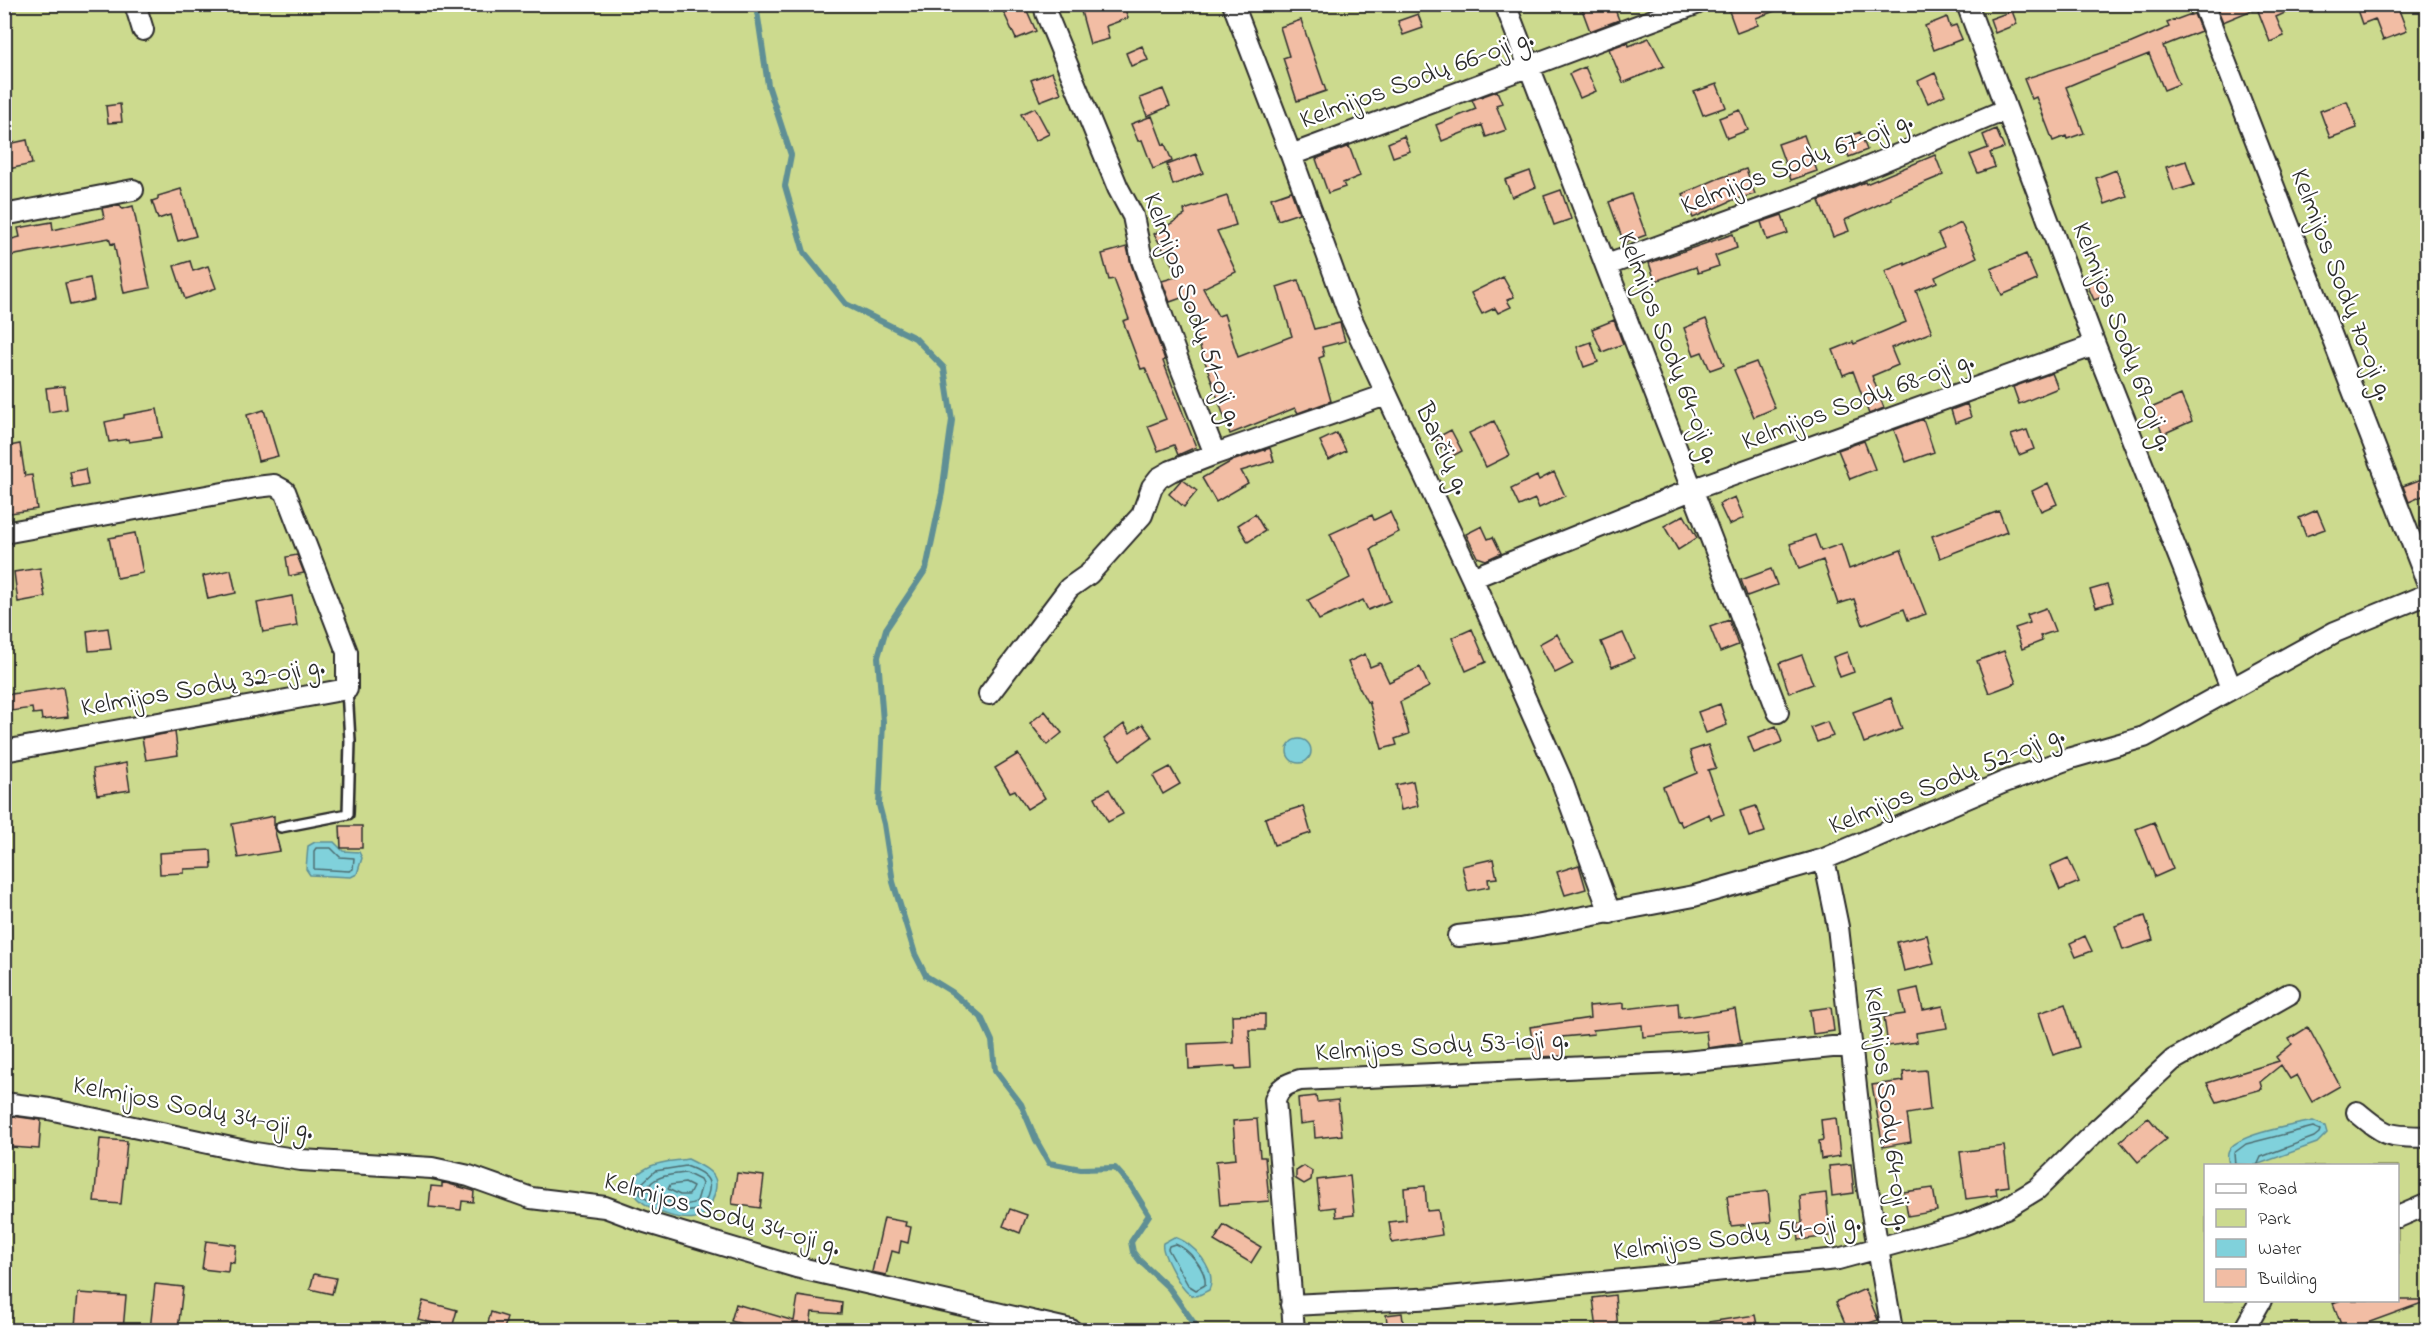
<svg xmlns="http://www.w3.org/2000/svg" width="2432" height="1335" viewBox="0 0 2432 1335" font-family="'Indie Flower',sans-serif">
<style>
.green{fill:#ccda8e;stroke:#7c825c;stroke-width:1.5;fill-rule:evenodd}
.water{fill:#80d1db;stroke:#5e8f95;stroke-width:1.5}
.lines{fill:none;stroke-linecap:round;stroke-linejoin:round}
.shore{stroke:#4d6d71;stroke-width:1.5}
.stream{stroke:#5e8f95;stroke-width:6}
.building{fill:#f2bda4;stroke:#2b2b2b;stroke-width:1.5}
.lane-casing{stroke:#2b2b2b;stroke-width:14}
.street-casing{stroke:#2b2b2b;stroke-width:24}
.lane{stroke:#fff;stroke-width:9}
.street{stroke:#fff;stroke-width:20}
.labels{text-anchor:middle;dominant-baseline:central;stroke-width:4.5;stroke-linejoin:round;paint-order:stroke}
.street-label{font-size:27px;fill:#2b2b2b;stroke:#fff}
</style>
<rect width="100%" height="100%" fill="#fff"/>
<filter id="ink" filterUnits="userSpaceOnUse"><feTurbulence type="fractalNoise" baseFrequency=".0167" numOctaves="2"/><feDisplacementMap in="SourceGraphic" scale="12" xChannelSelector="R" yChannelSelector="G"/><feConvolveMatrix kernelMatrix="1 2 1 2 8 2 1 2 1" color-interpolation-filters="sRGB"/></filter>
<g filter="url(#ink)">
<path class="green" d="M5,5H2427V1330H5ZM2206,1166H2398V1300H2206Z"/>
<path class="water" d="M1287 751a12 12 0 1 1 24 0a12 12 0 1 1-24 0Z
M315,842H334L343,851L359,852L362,858L357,874L351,877L310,875L306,869L308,846Z
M2313,1121L2325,1126L2327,1133L2317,1143L2256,1165L2229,1164C2228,1159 2226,1155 2229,1150C2238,1134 2294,1125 2313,1121Z
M688,1159C721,1175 721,1179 708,1212C704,1214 699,1217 695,1218C668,1223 599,1190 651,1166C662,1161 677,1161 688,1159Z
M1174,1237C1193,1242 1218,1270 1209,1290C1203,1293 1197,1298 1191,1295C1182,1292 1160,1251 1163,1243Z"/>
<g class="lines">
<path class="shore" d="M316,848H331L340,857L354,858L353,869L349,871L314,869V851Z
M686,1166C712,1175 715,1184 702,1208C684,1216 655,1208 640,1194L641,1184L655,1171Z
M2235,1166L2234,1153L2246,1144L2313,1127L2320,1130L2319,1133L2314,1137L2261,1157L2257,1166
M686,1173L700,1180L702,1184L697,1201C684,1210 659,1198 647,1190C651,1175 673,1175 686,1173Z
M685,1183L693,1187L689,1195H680L668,1189L670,1185Z
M1175,1244C1189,1249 1207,1270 1205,1285L1196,1290L1188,1285L1168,1249L1169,1246Z"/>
<path class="stream" d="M756,4L768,85L791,155L785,186L804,252L846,304L915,338L944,368L952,420L942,493L926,569L886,629L878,657L883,722L879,805L884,824L893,882L915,954L926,976L952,992L981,1017L992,1041L995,1070L1021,1104L1036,1140L1049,1163L1081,1169L1115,1168L1131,1186L1149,1215L1131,1242L1133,1252L1140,1261L1169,1288L1196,1326L1197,1330"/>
</g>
<path class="building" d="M1019,4H1024L1036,31L1016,39L1003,11Z
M1079,4H1123L1128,18L1106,26L1109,39L1090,44Z
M1580,4H1613L1619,20L1590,31Z
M1746,4H1788V6L1756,18L1758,25L1737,33L1729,11Z
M2305,4L2276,17L2284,36L2270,42L2257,8L2223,22L2216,5Z
M2355,4H2409L2399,10L2407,31L2383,40L2375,19L2362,24Z
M2012,11L2017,24L1995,33L1990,19Z
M1418,14L1423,28L1403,35L1398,21Z
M2191,14V15L2194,14L2201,31L2163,46L2179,84L2164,90L2149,54L2085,79L2066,87L2084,133L2067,139L2066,136L2053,141L2036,97L2032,99L2024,79L2129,44L2169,27L2167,23Z
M1947,17L1950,27L1956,25L1962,39L1934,50L1925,26Z
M1301,20L1326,91L1297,101L1283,58L1289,56L1280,27Z
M1649,38L1664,66L1623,83L1609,49L1628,42L1629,46Z
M1142,46L1148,60L1131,66L1126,53Z
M1585,67L1596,91L1580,98L1569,74Z
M1052,72L1061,93L1040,101L1031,80Z
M1935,73L1945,95L1928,103L1918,81Z
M1717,84L1726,107L1703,115L1694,92Z
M1163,89L1170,106L1147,116L1140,98Z
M1497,91L1502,103L1496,105L1506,130L1486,137L1482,125L1442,141L1436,125L1476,109L1472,100Z
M2347,101L2357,128L2330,138L2320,111Z
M120,104L122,122L108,123L106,106Z
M1035,108L1049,134L1035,141L1021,114Z
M1740,110L1748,130L1727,138L1719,118Z
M1152,116L1163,145L1165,144L1172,161L1153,169L1142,140L1138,141L1131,124Z
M1996,129L2004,148L1990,153L1995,167L1978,173L1970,155L1988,148L1983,135Z
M1860,132L1867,150L1849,157L1842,139Z
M1804,135L1817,171L1791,180L1778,144Z
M1404,136L1410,151L1393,157L1388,143Z
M27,140L32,164L4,170V145Z
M1349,146L1360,176L1343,183L1345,187L1328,193L1316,159Z
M1196,154L1203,173L1173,185L1167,165Z
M1935,155L1943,175L1890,197L1891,199L1845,220L1849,231L1833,237L1819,201L1865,182L1866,184Z
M2186,161L2194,185L2174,191L2166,167Z
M1746,169L1755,194L1733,200L1693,218L1683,194L1717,179Z
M2116,170L2127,196L2105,204L2096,178Z
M1530,171L1536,187L1512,197L1505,180Z
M181,189L196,236L178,241L170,215L158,219L152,201L158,199V196Z
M1561,190L1571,219L1554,225L1544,196Z
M1291,191L1299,213L1278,220L1271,198Z
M1631,194L1646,235L1624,243L1609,202Z
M1227,196L1236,225L1217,231L1236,272L1203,288L1218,316L1224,314L1238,357L1292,336L1277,287L1298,280L1314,329L1340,323L1345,341L1322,347L1324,356L1319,358L1331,401L1298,413L1295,408L1230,434L1192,324L1197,323L1184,297L1170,302L1162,281L1179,276L1154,234L1185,215L1184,210Z
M120,205L122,209L133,206L150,288L124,293L114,243L111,244L109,238L4,257V241L20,237L18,228L52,222L53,230L104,218L102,208Z
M1782,215L1788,233L1767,240L1761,222Z
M1961,223L1977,257L1935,277L1937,282L1916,291L1932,332L1891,348L1898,365L1872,376L1884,408L1869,414L1853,371L1843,375L1833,350L1853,342L1854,344L1906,322L1885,271L1905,263V265L1944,247L1938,234Z
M1733,234L1737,248L1715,256L1719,266L1698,273L1696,267L1655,281L1649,263Z
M1127,247L1131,264L1165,360L1163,361L1196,447L1178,455L1174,445L1158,451L1148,426L1166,419L1145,368L1141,369L1123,321L1129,319L1114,279L1109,280L1102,254Z
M2026,254L2037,280L2002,295L1991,269Z
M190,261L193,271L208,266L216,288L185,299L174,266Z
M2103,276L2110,294L2094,300L2087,284Z
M1503,277L1514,297L1507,300L1511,307L1498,313L1495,308L1482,314L1471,293Z
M90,278L94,300L70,305L65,283Z
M1706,319L1724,365L1710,370L1702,352L1694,355L1684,328Z
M1614,320L1623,344L1602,352L1592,329Z
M1591,342L1598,362L1584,367L1577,347Z
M1756,362L1775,408L1754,417L1734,370Z
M2052,373L2058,388L2019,404L2013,387Z
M64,386L67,409L49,412L46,388Z
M2181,395L2192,421L2163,434L2151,408Z
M1967,404L1971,417L1955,423L1951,410Z
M157,409L162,437L129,442L128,439L109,442L105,422L124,418V415Z
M264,410L278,456L258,461L247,415Z
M1923,419L1934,452L1906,462L1894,430Z
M1494,421L1510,455L1486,467L1469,433Z
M1451,430L1462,451L1447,459L1436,438Z
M2027,430L2034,449L2019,455L2011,435Z
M1337,433L1346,451L1329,460L1320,441Z
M1864,441L1875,469L1850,479L1838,450Z
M20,444L25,476L32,475L37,509L4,514V447Z
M1270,448L1274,461L1241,471L1248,483L1216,502L1202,478L1232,461Z
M85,469L88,485L73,488L70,472Z
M1554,472L1565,496L1539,508L1535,499L1519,506L1511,489L1537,476L1539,480Z
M2427,477V494L2409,502L2403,486Z
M1182,479L1197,491L1184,507L1169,494Z
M2048,483L2057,504L2041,511L2032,491Z
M1735,497L1744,518L1729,525L1719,504Z
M2317,510L2325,529L2306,536L2299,518Z
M1999,511L2007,532L1940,558L1932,536Z
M1390,512L1399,532L1377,543L1378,545L1371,549L1390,601L1368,610L1363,600L1319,620L1308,600L1350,578L1330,534L1372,515L1374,520Z
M1255,514L1265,531L1248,542L1238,525Z
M1684,515L1697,538L1678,550L1664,526Z
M1482,526L1488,539L1493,537L1501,553L1486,560L1477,557L1466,534Z
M135,533L143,573L117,578L109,538Z
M1815,535L1821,551L1841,544L1849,569L1901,550L1926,614L1908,620L1904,609L1863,625L1854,599L1838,604L1823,560L1799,569L1790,544Z
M297,555L304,573L289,576L286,557Z
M40,568L45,597L18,602L14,572Z
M1771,569L1777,585L1747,596L1741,580Z
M231,570L236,593L208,599L203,576Z
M2107,585L2113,602L2096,607L2090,590Z
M292,596L297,626L263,632L257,603Z
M2046,608L2055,631L2040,636L2042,641L2022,649L2015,628L2030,623L2027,615Z
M1729,620L1738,645L1720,652L1710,627Z
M108,628L111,649L89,651L87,631Z
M1472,629L1486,662L1466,671L1452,638Z
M1623,633L1634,658L1612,667L1601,642Z
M1557,634L1573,664L1555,673L1539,644Z
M2004,651L2016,683L1989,693L1977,661Z
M1847,652L1854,672L1840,677L1833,657Z
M1365,654L1370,667L1380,663L1389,682L1420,667L1429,687L1400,702L1409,734L1395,739L1397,745L1382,749L1369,701L1367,702L1359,687L1348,662Z
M1802,655L1813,684L1789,693L1779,663Z
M63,687L68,717L42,720L41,713L33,714L32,708L4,712V695Z
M1891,698L1902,729L1864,743L1853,712Z
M1720,704L1727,725L1706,733L1698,712Z
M1045,711L1062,733L1047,745L1030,723Z
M1827,722L1833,736L1817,742L1811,728Z
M1124,724L1130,733L1143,724L1152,737L1120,760L1104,739Z
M1776,726L1782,742L1754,753L1748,737Z
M175,732L178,755L146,760L142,738Z
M1708,745L1716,768L1708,770L1724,814L1711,819L1709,814L1682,826L1679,820L1677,821L1663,787L1697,773L1690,751Z
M1018,754L1045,798L1027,809L1015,790L1010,792L995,768Z
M126,763L130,790L97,795L93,769Z
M1170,767L1180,784L1163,794L1153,776Z
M1413,781L1418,806L1401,810L1396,785Z
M1109,789L1123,814L1108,822L1095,797Z
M1303,806L1311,833L1274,845L1265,818Z
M1756,806L1765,832L1749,837L1740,811Z
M274,816V828L280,851L238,858L232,824Z
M2154,822L2173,869L2155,877L2136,829Z
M340,826H362V848H341Z
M211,850L212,868L184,869V873L160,874L159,853Z
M2068,858L2079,882L2060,890L2050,866Z
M1493,859L1497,878L1488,879L1489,887L1468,891L1462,866Z
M1579,865L1586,889L1565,895L1557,872Z
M2145,916L2153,940L2123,950L2115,926Z
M1927,935L1934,964L1904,971L1897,942Z
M2085,936L2092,951L2076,957L2070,943Z
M1918,988L1923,1010L1943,1006L1947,1028L1916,1033L1917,1042L1888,1046L1884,1017L1905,1014L1900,992Z
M1624,1003V1009L1678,1003L1679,1018L1735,1009L1741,1043L1708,1048L1706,1031L1643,1037L1642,1025L1593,1030L1594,1034L1562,1037L1565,1056L1535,1057L1530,1027L1590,1018L1589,1006Z
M2065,1004L2079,1047L2053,1055L2039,1013Z
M1831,1007L1834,1031L1813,1034L1810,1010Z
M1265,1014V1030H1249L1251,1068L1236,1069L1235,1066L1189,1069L1188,1044L1233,1042L1232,1015Z
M2308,1027L2340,1086L2312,1102L2297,1075L2290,1079L2281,1065L2260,1082L2262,1089L2217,1102L2207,1083L2279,1061L2276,1057L2292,1044L2289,1039Z
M1926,1070L1930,1110L1907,1114L1911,1142L1883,1147L1872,1085L1904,1081L1903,1072Z
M1316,1096L1317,1102L1338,1100L1342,1135L1315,1138L1314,1122L1300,1124L1298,1098Z
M12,1116L41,1120L39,1149L11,1147Z
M2148,1117L2166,1139L2138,1162L2120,1141Z
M1836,1118L1840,1156L1821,1159L1819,1141L1823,1140L1821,1120Z
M1257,1119L1260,1157H1265L1269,1201L1220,1205L1216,1161L1236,1159L1233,1121Z
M100,1139L127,1141L121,1204L94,1202Z
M2004,1146L2009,1186L1996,1188L1997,1195L1966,1199L1960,1152Z
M1851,1164L1854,1193L1832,1196L1829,1166Z
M1304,1166L1312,1171L1311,1180L1304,1184L1296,1179V1171Z
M737,1173L764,1176L760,1208L732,1204Z
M1350,1176L1354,1215L1336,1217L1335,1207L1320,1209L1317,1180Z
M442,1182L474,1191L473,1202L462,1201L461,1210L429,1207L431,1186L442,1187Z
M1425,1186L1427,1211L1438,1210L1442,1235L1392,1243L1389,1222L1406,1220L1404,1188Z
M1933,1188L1937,1211L1908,1216L1904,1192Z
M1768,1191L1771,1222L1731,1226L1727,1196Z
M1826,1193L1830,1236L1799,1240L1797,1223H1802L1800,1196Z
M1010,1209L1027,1215L1020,1233L1003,1226Z
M884,1218L906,1222L905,1226L911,1227L908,1243L901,1241L899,1253L892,1251L886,1275L872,1272Z
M1224,1225L1261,1247L1251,1263L1214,1241Z
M206,1241L236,1245L234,1263L229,1262L228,1272L202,1269Z
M314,1274L336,1278L332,1294L310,1289Z
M155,1284L183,1287L178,1330H150Z
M1865,1289L1878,1320L1848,1330L1836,1302Z
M78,1293L126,1296L123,1330L75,1326Z
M1615,1295L1618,1330H1597L1593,1298Z
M798,1296L842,1303L841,1314L812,1312L810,1326L813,1327V1330H764L731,1321L736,1304L794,1321Z
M2341,1300H2422V1303L2348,1330H2343L2333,1303Z
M423,1301L457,1310L452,1328L418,1319Z
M491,1312L507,1317L504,1330H486Z
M1402,1313L1404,1330H1388L1386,1315Z
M1755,1315L1758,1330H1710L1709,1322Z"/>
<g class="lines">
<g class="lane-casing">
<path id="lane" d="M281,827L348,814L350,741L347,689"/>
</g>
<g class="street-casing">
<path id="street" d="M135,4L143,30
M1233,4L1291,155L1347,309L1472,578L1561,779L1610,913
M1505,4L1778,712
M1967,4L2095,345L2231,688
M2203,4L2428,584
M1291,155L1696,4
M4,215L133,190
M1607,265L1806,193L2005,110
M1215,454L1386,395
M4,533L256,487L274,485L285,491L347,652V689L4,751
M1472,578L1694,489L2095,345
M989,694L1069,588L1089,574L1142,515L1152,487L1159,478L1171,471L1215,454L1179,363L1142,260L1133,216L1118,188L1046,13L1044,4
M1824,859L1838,927L1867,1184L1892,1330
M1458,936L1520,929L1694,896L1824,859L2002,783L2071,758L2144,737L2335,632L2428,594
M4,1103L49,1109L255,1153L301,1160L432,1168L469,1176L531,1198L605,1207L645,1222L796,1267L1071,1330
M2357,1112C2388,1138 2388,1136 2428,1137
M2398,1217L2428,1204
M1291,1305L1438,1298L1838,1259L1963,1225L2006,1208L2037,1189L2099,1128L2173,1060L2289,994
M1294,1330L1275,1100C1279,1087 1287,1084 1300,1080L1675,1063L1852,1045
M2244,1330L2261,1300"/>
</g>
<use href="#lane" class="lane"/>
<use href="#street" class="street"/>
</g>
</g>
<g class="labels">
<g class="street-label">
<text transform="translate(1417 80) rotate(-20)">Kelmijos Sodų 66-oji g.</text>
<text transform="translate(1797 164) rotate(-21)">Kelmijos Sodų 67-oji g.</text>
<text transform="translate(2341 285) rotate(69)">Kelmijos Sodų 70-oji g.</text>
<text transform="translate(1192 310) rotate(70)">Kelmijos Sodų 51-oji g.</text>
<text transform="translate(2122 337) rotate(69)">Kelmijos Sodų 69-oji g.</text>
<text transform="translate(1668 348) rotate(69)">Kelmijos Sodų 64-oji g.</text>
<text transform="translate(1858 402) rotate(-20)">Kelmijos Sodų 68-oji g.</text>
<text transform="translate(1442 449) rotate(65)">Barčių g.</text>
<text transform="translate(203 688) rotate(-10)">Kelmijos Sodų 32-oji g.</text>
<text transform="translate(1947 781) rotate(-22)">Kelmijos Sodų 52-oji g.</text>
<text transform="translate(1442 1047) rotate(-3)">Kelmijos Sodų 53-ioji g.</text>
<text transform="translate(193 1109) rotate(11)">Kelmijos Sodų 34-oji g.</text>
<text transform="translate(1887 1109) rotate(83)">Kelmijos Sodų 64-oji g.</text>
<text transform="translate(722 1215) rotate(16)">Kelmijos Sodų 34-oji g.</text>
<text transform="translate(1737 1238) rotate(-7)">Kelmijos Sodų 54-oji g.</text>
</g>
</g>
<rect width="2432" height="1335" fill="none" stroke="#fff" stroke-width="24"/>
<rect x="12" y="12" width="2408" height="1311" fill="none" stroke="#2b2b2b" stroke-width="2" filter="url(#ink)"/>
<rect x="2204" y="1164" width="195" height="138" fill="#ffffff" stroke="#aaaaaa" stroke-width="1.5"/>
<rect x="2216" y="1184" width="30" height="9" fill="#ffffff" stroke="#aaaaaa" stroke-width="1.5"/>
<text x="2258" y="1194" font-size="18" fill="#2b2b2b">Road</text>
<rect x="2216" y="1209" width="30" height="18" fill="#ccda8e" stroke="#aaaaaa" stroke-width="1.5"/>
<text x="2258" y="1224" font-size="18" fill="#2b2b2b">Park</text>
<rect x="2216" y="1239" width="30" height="18" fill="#80d1db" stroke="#aaaaaa" stroke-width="1.5"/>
<text x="2258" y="1254" font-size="18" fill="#2b2b2b">Water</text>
<rect x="2216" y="1269" width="30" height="18" fill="#f2bda4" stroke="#aaaaaa" stroke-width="1.5"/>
<text x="2258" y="1284" font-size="18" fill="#2b2b2b">Building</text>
</svg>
